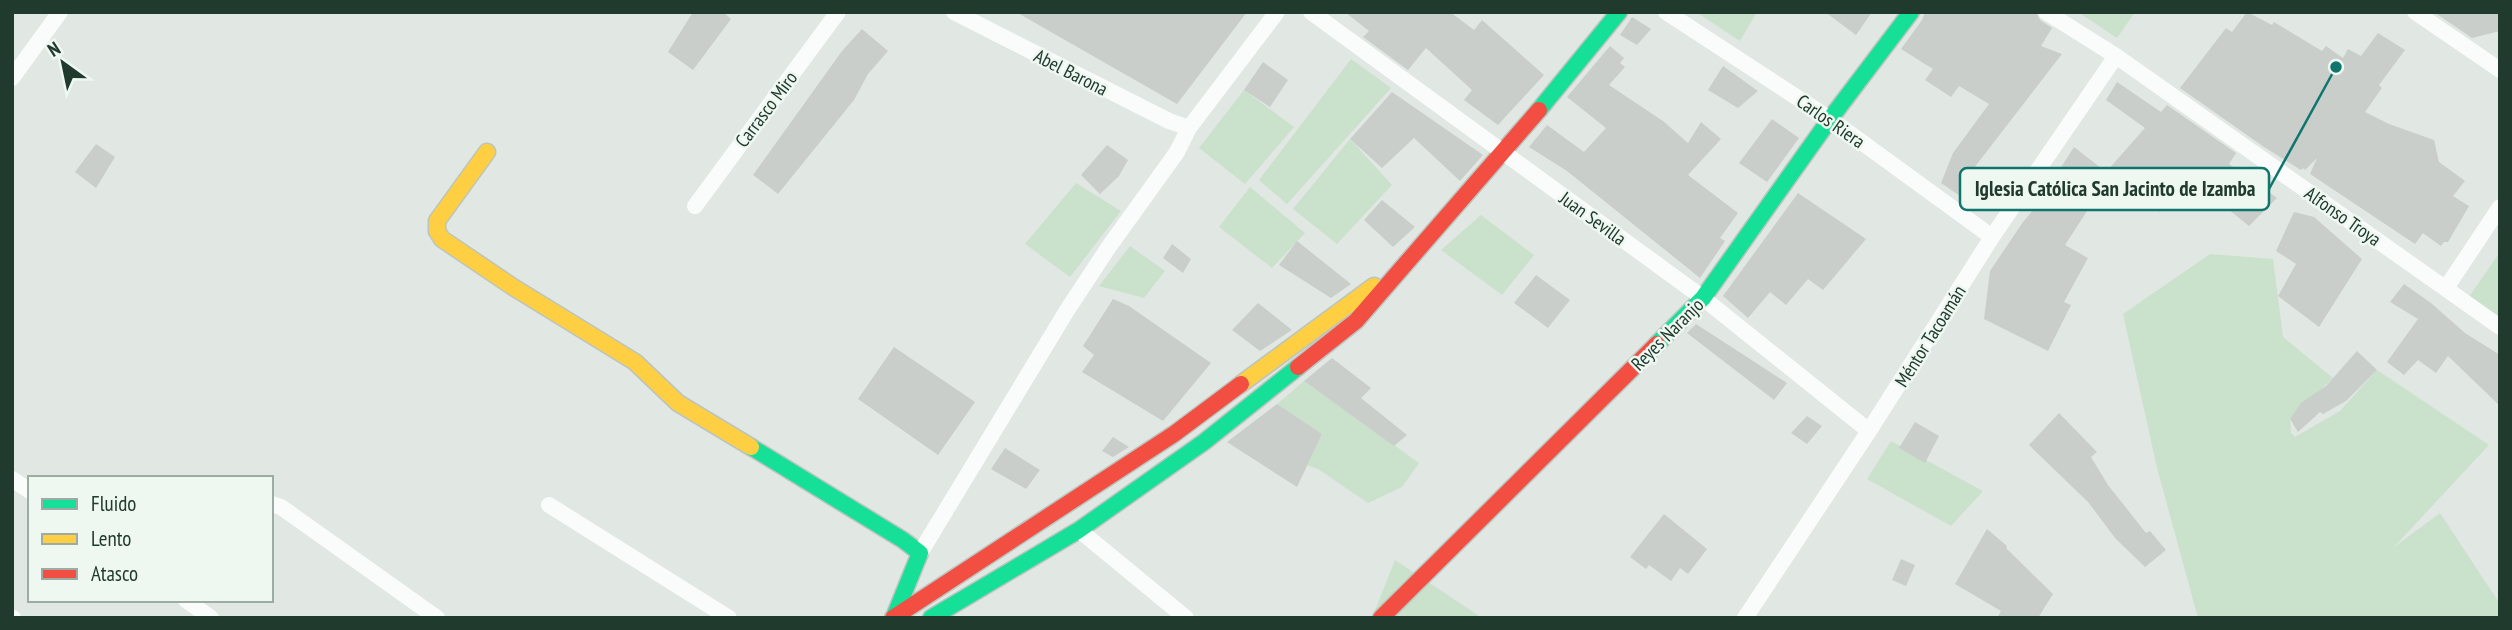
<svg xmlns="http://www.w3.org/2000/svg" width="2512" height="630" viewBox="0 0 2512 630" font-family="'PT Sans Narrow',sans-serif">
<style>
.green{fill:#cae1cb}
.building{fill:#c9cecb}
.lines{fill:none;stroke-linecap:round;stroke-linejoin:round}
.fast-casing{stroke:#bbc4be;stroke-width:19}
.slow-casing{stroke:#bbc4be;stroke-width:19}
.jam-casing{stroke:#bbc4be;stroke-width:19}
.street{stroke:#fafbfb;stroke-width:16}
.fast{stroke:#16e098;stroke-width:16}
.slow{stroke:#ffcf43;stroke-width:16}
.jam{stroke:#f24e42;stroke-width:16}
.labels{text-anchor:middle;dominant-baseline:central;stroke-width:5;stroke-linejoin:round;paint-order:stroke}
.street-label{font-size:19px;fill:#203a2d;stroke:#eff7f1}
.leader{fill:none;stroke:#0f766e;stroke-width:2.5}
.callout-dot{fill:#0f766e;stroke:#eff7f1;stroke-width:2.5}
.callout{fill:#eff7f1;stroke:#0f766e;stroke-width:2.5}
.callout-label{font-size:21px;text-anchor:middle;font-weight:bold;fill:#203a2d}
</style>
<rect width="100%" height="100%" fill="#e1e7e3"/>
<path class="green" d="M1696,12H1757L1740,41Z
M2078,12H2135L2117,38Z
M1351,59L1391,88L1287,204L1259,180Z
M1244,90L1294,127L1245,184L1199,148Z
M1350,139L1392,185L1337,244L1293,209Z
M1076,183L1121,211L1070,277L1025,244Z
M1250,187L1305,233L1272,268L1219,227Z
M1481,215L1534,255L1502,295L1441,250Z
M1130,246L1165,271L1144,298L1099,286Z
M2500,252V323L2466,301Z
M2210,254L2273,259L2283,337L2333,378L2290,419L2291,433L2295,437L2340,411L2377,370L2489,445L2393,548L2440,513L2500,604V618H2198L2157,468L2123,314Z
M1304,381L1419,463L1402,487L1368,503L1318,469L1307,465L1322,434L1277,404Z
M1891,441L1983,491L1951,526L1867,479Z
M1395,560L1482,618H1372Z"/>
<path class="building" d="M693,12H723L731,19L693,70L668,52Z
M1016,12H1247L1177,104Z
M1345,12H1450L1474,30L1482,20L1544,75L1498,125L1464,100L1472,90L1426,48L1408,70L1363,37L1369,31Z
M1825,12H1872L1856,35Z
M1925,12H2036L2040,20L2052,28L2041,46L2062,54L1974,168L1998,187L1979,209L1941,183L1953,153L1989,104L1959,86L1951,97L1925,80L1933,69L1901,49L1922,20Z
M2247,12L2272,25L2274,22L2322,51L2326,46L2343,58L2348,49L2361,56L2378,33L2405,50L2379,85L2382,88L2365,112L2389,124L2434,140L2439,162L2465,181L2453,196L2469,206L2448,242H2444L2441,246L2423,233L2415,244L2310,174L2317,158L2305,170L2303,168L2301,170L2264,147L2180,88L2226,28L2232,32Z
M2434,12H2500V31L2472,38Z
M1632,17L1651,29L1637,45L1620,35Z
M862,29L888,51L868,74L854,100L778,194L753,175L842,51Z
M1610,46L1624,58L1620,63L1625,67L1609,85L1663,121L1688,143L1701,122L1721,139L1688,175L1738,213L1720,238L1725,241L1700,278L1567,171L1529,147L1547,125L1584,152L1606,128L1567,97Z
M1263,62L1288,80L1270,107L1244,90Z
M1723,66L1758,91L1738,108L1708,90Z
M2117,82L2161,112L2167,105L2236,153L2229,164L2277,198L2249,226L2212,196L2217,188L2189,169L2160,212L2106,172L2145,128L2106,100Z
M1392,92L1483,155L1460,181L1414,138L1382,168L1350,139Z
M1772,119L1799,138L1767,182L1739,163Z
M96,144L115,157L96,188L75,172Z
M1107,145L1128,160L1119,176L1100,194L1081,175Z
M2074,147L2106,172L2091,205L2065,245L2088,258L2064,302L2071,305L2048,351L1984,319L1990,271L2023,222L2063,175L2058,172Z
M1798,193L1866,239L1823,290L1808,279L1786,305L1770,292L1748,318L1723,296Z
M1382,200L1415,227L1393,247L1364,220Z
M2294,212L2314,217L2362,259L2319,327L2278,296L2296,264L2276,251Z
M1297,241L1351,284L1331,298L1279,265Z
M1172,244L1191,259L1183,273L1163,258Z
M1536,275L1570,300L1548,328L1514,303Z
M2404,284L2431,303L2465,333L2500,355V406L2448,356L2436,373L2418,360L2404,375L2387,362L2418,319L2390,302Z
M1113,299L1129,306L1211,363L1163,421L1082,372L1094,355L1083,346Z
M1258,303L1292,330L1260,351L1232,330Z
M1696,324L1787,383L1774,400L1687,333Z
M894,347L975,402L938,455L858,399Z
M2357,351L2377,370L2346,401L2323,414L2320,412L2298,432L2290,419L2301,403L2326,386Z
M1332,358L1371,388L1361,398L1407,435L1394,446L1304,381Z
M1277,404L1322,434L1297,487L1227,442Z
M2059,413L2097,452L2091,457L2108,485L2146,533L2150,531L2166,550L2145,567L2115,538L2088,502L2029,445Z
M1807,416L1822,426L1807,444L1791,433Z
M1915,422L1939,436L1925,463L1899,448Z
M1113,437L1129,447L1113,457L1102,451Z
M1005,448L1040,470L1026,489L991,469Z
M1664,514L1707,549L1688,574L1680,568L1671,581L1649,565L1646,569L1630,557Z
M1987,529L2007,546L2006,548L2053,594L2038,618H1997L2001,611L1955,584Z
M1901,559L1915,565L1906,586L1892,580Z"/>
<g class="lines">
<g class="fast-casing">
<path id="fast" d="M1539,110L1619,12
M1657,344L1703,298L1830,119L1911,12
M751,447L903,540L920,553L894,617
M931,618L1079,530L1204,442L1298,367"/>
</g>
<g class="slow-casing">
<path id="slow" d="M487,152L437,221V231L442,239L513,287L635,362L678,403L751,447
M1241,384L1374,286"/>
</g>
<g class="jam-casing">
<path id="jam" d="M1298,367L1356,321L1539,110
M893,618L1174,434L1241,384
M1381,618L1657,344"/>
</g>
<path class="street" d="M954,12L1169,121L1189,128
M1311,12L1703,298L1869,431
M1666,12L1830,119L1992,237
M2046,12L2116,56L2500,327
M2415,12L2500,70
M12,78L60,12
M695,206L838,12
M2446,288L2500,207
M12,479L30,491
M271,504L281,507L437,618
M549,505L729,618
M1079,530L1186,618
M920,553L1066,312L1108,248L1177,152L1189,128L1277,12
M186,600L211,618
M12,618H13
M1745,618L1869,431L1992,237L2116,56"/>
<use href="#fast" class="fast"/>
<use href="#slow" class="slow"/>
<use href="#jam" class="jam"/>
</g>
<g class="labels">
<g class="street-label">
<text transform="translate(1071 72) rotate(27)">Abel Barona</text>
<text transform="translate(766 109) rotate(-53)">Carrasco Miro</text>
<text transform="translate(1831 121) rotate(35)">Carlos Riera</text>
<text transform="translate(2343 216) rotate(35)">Alfonso Troya</text>
<text transform="translate(1593 218) rotate(36)">Juan Sevilla</text>
<text transform="translate(1667 334) rotate(-45)">Reyes Naranjo</text>
<text transform="translate(1930 336) rotate(-58)">Méntor Tacoamán</text>
</g>
</g>
<path class="leader" d="M2336 67L2269 189"/>
<circle class="callout-dot" cx="2336" cy="67" r="7"/>
<rect class="callout" x="1960" y="168" width="309" height="42" rx="7"/>
<g class="callout-label">
<text x="2115" y="196">Iglesia Católica San Jacinto de Izamba</text>
</g>
<rect width="2512" height="630" fill="none" stroke="#203a2d" stroke-width="28"/>
<rect x="28" y="476" width="245" height="126" fill="#eff7f1" stroke="#9caba3" stroke-width="2"/>
<rect x="42" y="499" width="35" height="10" fill="#16e098" stroke="#9caba3" stroke-width="2"/>
<text x="91" y="511" font-size="21" fill="#203a2d">Fluido</text>
<rect x="42" y="534" width="35" height="10" fill="#ffcf43" stroke="#9caba3" stroke-width="2"/>
<text x="91" y="546" font-size="21" fill="#203a2d">Lento</text>
<rect x="42" y="569" width="35" height="10" fill="#f24e42" stroke="#9caba3" stroke-width="2"/>
<text x="91" y="581" font-size="21" fill="#203a2d">Atasco</text>
<g transform="translate(63 63) rotate(327)" stroke="#eff7f1" stroke-width="5" paint-order="stroke">
<path d="M0-5L12 26L0 18L-12 26Z" fill="#203a2d"/>
<text y="-10" font-size="19" font-weight="bold" text-anchor="middle" fill="#203a2d">N</text>
</g>
</svg>
